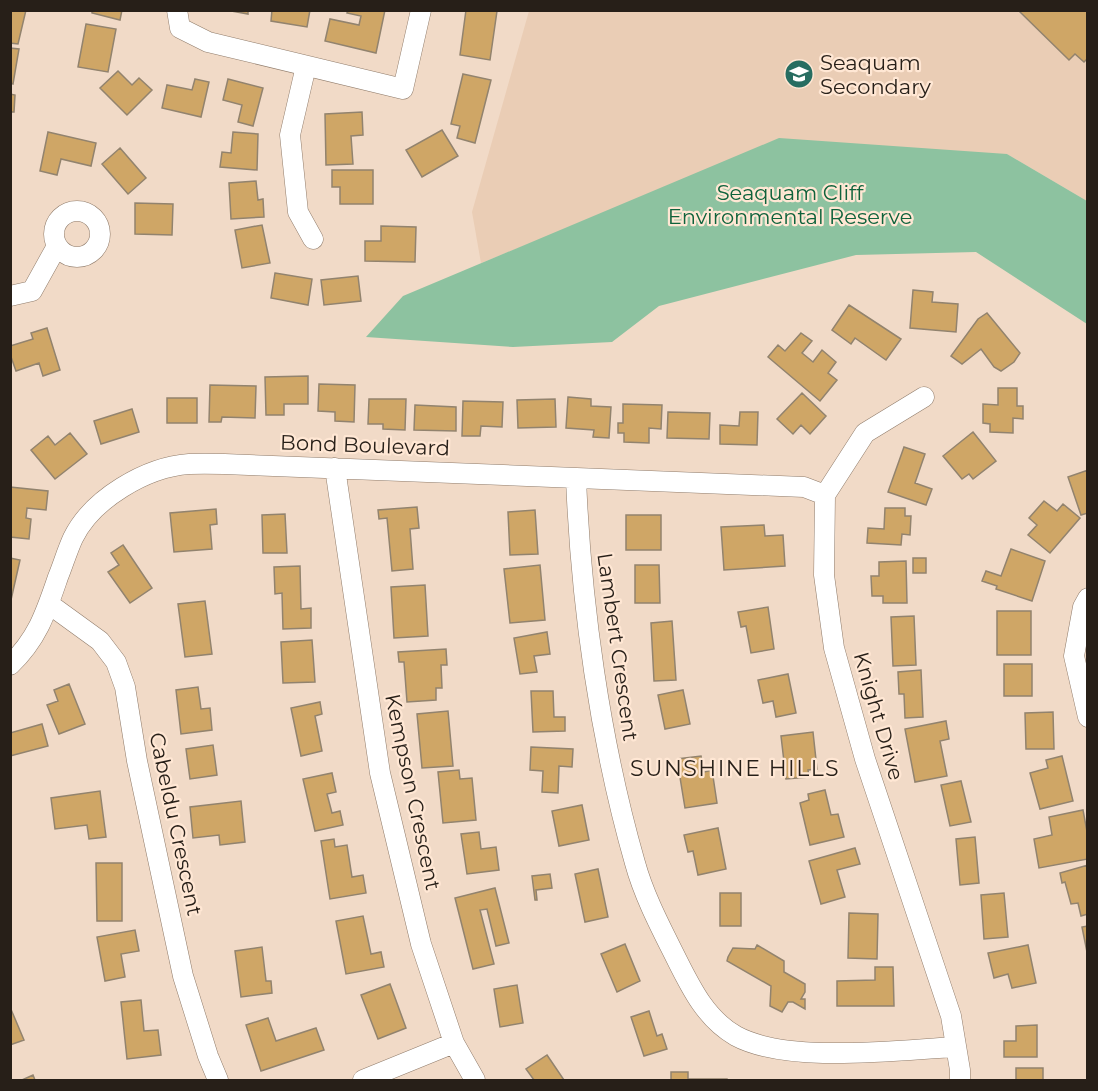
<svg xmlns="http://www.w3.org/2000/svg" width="1098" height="1091" viewBox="0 0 1098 1091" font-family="Montserrat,sans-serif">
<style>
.built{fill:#eacdb5}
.green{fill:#8dc2a0}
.building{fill:#cfa666;stroke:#92836e;stroke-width:1.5}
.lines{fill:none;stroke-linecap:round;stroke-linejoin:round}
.minor-casing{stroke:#907c6b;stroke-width:21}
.minor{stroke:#fff;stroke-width:20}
.labels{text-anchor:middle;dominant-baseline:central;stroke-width:4.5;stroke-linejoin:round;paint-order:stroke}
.poi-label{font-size:21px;fill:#271f18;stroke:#ffe7d4;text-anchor:start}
.park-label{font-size:21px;fill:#0e623b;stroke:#ffe7d4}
.street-label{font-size:21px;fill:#271f18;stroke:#ffe7d4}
.neighbourhood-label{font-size:22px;letter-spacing:1.5px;fill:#271f18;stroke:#ffe7d4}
</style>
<rect width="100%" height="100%" fill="#f1dac7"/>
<path class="built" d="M529,11H1087V201L1007,154L553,234L481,263L472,212Z"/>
<path class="green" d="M779,138L1007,154L1087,201V324L976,252L856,255L659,306L612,342L513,347L366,337L403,296Z"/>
<path class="building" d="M10,10H26L18,44L10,43Z
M92,10H122L120,20L92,13Z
M226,10H248V14Z
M272,10H310L307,27L271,21Z
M348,10H385L376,53L325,41L330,19L359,25L361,16L347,13Z
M466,10L497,11L490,60L460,55Z
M1018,10H1088V58L1084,62L1075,54L1069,60Z
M86,24L116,29L108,72L78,67Z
M10,48L19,49L13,84L10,83Z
M118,71L132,85L139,78L152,90L127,115L100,88Z
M463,74L491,80L475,143L457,138L460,126L451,124Z
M195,79L209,82L201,117L162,108L167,85L192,90Z
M228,79L263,88L253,126L238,122L242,105L223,100Z
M10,94L15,95L14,112H10Z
M362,112L363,135L351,136L353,164L326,165L325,114Z
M442,130L458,156L422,177L406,150Z
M48,132L96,143L91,166L61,159L57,175L40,171Z
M233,132L258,134L257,170L220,167L222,152L231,153Z
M120,148L146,178L128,194L102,164Z
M332,170H373V204H340V187H332Z
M256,181L258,200L263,199L264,217L231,219L229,183Z
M135,203L173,204L172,235L135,234Z
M262,225L270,263L242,268L235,230Z
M381,226L416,227L415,262L365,261V241H381Z
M275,273L312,279L308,305L271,298Z
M358,276L361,301L324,305L321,280Z
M913,290L933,292L932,302L958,304L956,332L910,328Z
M849,305L901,339L886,360L855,338L851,344L832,330Z
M987,313L1020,353L1014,362L1001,371L994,367L981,349L962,364L951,356L978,319Z
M47,328L60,370L43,376L39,363L16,371L10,354V346L33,339L31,333Z
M801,333L812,341L802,353L813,362L822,350L836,362L828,373L837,380L820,401L768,357L778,345L785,351Z
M308,376V404H284V415H266L265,377Z
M319,384L355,385L354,422L335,421V412L318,411Z
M210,385L256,386L255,418L222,417L221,422H209Z
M998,388H1017V406H1023V419L1013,418V433L990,432V424L983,423V404L998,405Z
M802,393L826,416L810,434L801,425L793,434L777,419Z
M568,397L591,399V406L611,407L609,438L593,437L594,430L566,428Z
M167,398H197V423H167Z
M369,399H406L405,430L383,429V424H368Z
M555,399L556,427L518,428L517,400Z
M463,401L503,402L502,427L481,426L480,436H462Z
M623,404L662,405L661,429L649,428V443L624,442V433H618V423H623Z
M415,405L456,407V431L414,430Z
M132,409L139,432L101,444L94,421Z
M668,412L710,413L709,439L667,438Z
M740,412H758L757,445L720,444V425L739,426Z
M973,432L996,461L973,479L969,474L962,479L943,456Z
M70,433L87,454L55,479L31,450L48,436L55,445Z
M904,447L925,454L915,483L932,489L926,505L888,492Z
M1088,470V513L1081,515L1068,477Z
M10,487L48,491L46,510L27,508L26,518L31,519L29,539L10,537Z
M1044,501L1057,511L1063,504L1080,518L1050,553L1028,535L1037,525L1029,518Z
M417,507L419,528L410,529L413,569L392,571L387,518L379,519L378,510Z
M885,508H905V516H911L910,535L902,534L901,545L867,543L868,528L884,529Z
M216,509L217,524L210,525L212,549L174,552L170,513Z
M535,510L538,554L510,555L508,512Z
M285,514L287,553H263L262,515Z
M626,515H661V550H626Z
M764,525L765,536L783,535L785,566L724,570L721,527Z
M123,545L152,588L130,603L108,572L119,565L111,553Z
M1011,549L1045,561L1032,601L996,589L997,586L982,581L986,571L1001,576Z
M10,558L20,560L11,600H10Z
M913,558H926V573H913Z
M906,561L907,603H883V596H872L871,576H879V562Z
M540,565L545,620L510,623L504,569Z
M635,565H659L660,603H635Z
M300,566L301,609L311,608V628L283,629L282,593L275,594L274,567Z
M425,585L428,636L394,638L391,587Z
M205,601L212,654L185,657L178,604Z
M768,607L774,649L751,653L746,626L741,627L738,612Z
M997,611H1031V655H997Z
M914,616L916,665L893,666L891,617Z
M672,621L676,680L654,681L651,623Z
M547,632L550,654L534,656L537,672L520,674L514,638Z
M312,640L315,682L283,683L281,642Z
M446,649L447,665H441L442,688H436V700L407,702L404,662H399L398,652Z
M1004,664H1032V696H1004Z
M921,670L923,717L905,718L904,694H899L898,672Z
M788,674L796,713L776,717L773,701L763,703L758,680Z
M69,684L85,724L59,734L47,705L58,701L54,690Z
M198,687L201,709L210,708L212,730L181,734L176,690Z
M683,690L690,724L665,729L658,695Z
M531,691H553L554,717H565V731L533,732Z
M320,702L322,714L315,716L322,751L301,756L291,708Z
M448,711L453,766L422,768L417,714Z
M1053,712L1054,749H1026L1025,713Z
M946,721L949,739L940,741L947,776L915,782L905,729Z
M42,724L48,746L10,756V733Z
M813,732L817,769L808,770L809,777L786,779L781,736Z
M213,745L217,775L190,779L186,749Z
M531,747L573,749L572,767L559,766L558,793L542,792L543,771L530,770Z
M701,756L704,772L712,770L717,803L685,808L677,759Z
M1062,756L1073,801L1040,809L1030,773L1048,768L1046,760Z
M459,770L460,779L472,778L476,820L443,823L438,772Z
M332,773L336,792L327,794L332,813L340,811L343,825L315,831L303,779Z
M961,781L971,822L950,826L941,785Z
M825,790L831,815L838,814L844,837L810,845L800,803L809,800L808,794Z
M100,791L106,837L89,839L87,825L55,829L51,798Z
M241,801L245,842L220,845L219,835L193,838L190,807Z
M582,805L589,840L559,846L552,811Z
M1083,810L1088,837V859L1039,868L1034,839L1052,835L1049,817Z
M718,828L726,869L698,875L693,851L688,852L684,835Z
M479,832L481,849L496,847L499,870L467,874L461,834Z
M975,837L979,883L960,885L956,839Z
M334,839L335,847L347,845L352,877L363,875L366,893L330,899L321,841Z
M855,848L860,864L837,870L845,897L821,904L809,861Z
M96,863H122V921H97Z
M1088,865V914L1081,916L1078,903L1071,904L1065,882L1062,883L1060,873Z
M598,869L608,917L585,922L575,874Z
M550,874L552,888L536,890L537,900H535L532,876Z
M495,888L509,943L496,946L487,909L480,910L494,964L473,969L455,898Z
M720,893H741V926H720Z
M1004,893L1008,937L984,939L981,895Z
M849,913L878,914L877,959L848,958Z
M363,916L371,954L381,952L384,967L346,974L336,921Z
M1088,926V957L1082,927Z
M135,930L139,951L121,954L125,977L105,981L97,937Z
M625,944L640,981L617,992L601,954Z
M757,945L784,961V972L805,984V992L801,999H805V1009L793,1002H788L782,1012L770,1006L771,986L727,961L728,957L733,948L755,949Z
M1028,945L1036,983L1012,988L1008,974L994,978L988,953Z
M262,947L266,981H271L272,993L241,997L235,951Z
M875,967H893L894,1006H837V981L875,980Z
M390,984L406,1028L378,1039L361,995Z
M517,985L523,1023L500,1027L494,989Z
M141,1000L144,1031L158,1030L161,1055L127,1059L121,1002Z
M10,1007L24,1040L10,1045Z
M649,1011L657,1036L662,1034L667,1049L644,1056L631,1017Z
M268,1018L276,1041L316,1028L324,1050L261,1071L246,1025Z
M1037,1025V1057H1004V1041H1016V1026Z
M547,1055L564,1080H534L526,1069Z
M1016,1068H1043V1080H1016Z
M671,1072H688V1079H727V1080H671Z
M33,1075L35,1080H22Z"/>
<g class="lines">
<g class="minor-casing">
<path id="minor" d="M177,10L180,28L208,42L403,89L421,10
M306,66L290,135L298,212L313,239
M54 234a23 23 0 1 1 46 0a23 23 0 1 1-46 0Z
M10,296L32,291L57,246
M924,397L865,433L825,495L824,575L834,648L865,759L951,1016L960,1070V1080
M335,468L380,773L421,944L454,1043L475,1080
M576,478C581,605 600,741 635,863C644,896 661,928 676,958C691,988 706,1019 736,1036C788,1064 897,1050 956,1047
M1088,598L1083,607L1074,656L1088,717
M49,604L100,641L116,662L125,687L137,761L183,976L208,1056L218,1080
M10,665C38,638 46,612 58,577C63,565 67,551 73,538C92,499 146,467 189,464C209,463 229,464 249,465L804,487L825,495
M363,1080L454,1043"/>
</g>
<use href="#minor" class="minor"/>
</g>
<defs>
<g id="school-disc" transform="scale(1.5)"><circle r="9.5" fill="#276d61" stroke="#ffe7d4"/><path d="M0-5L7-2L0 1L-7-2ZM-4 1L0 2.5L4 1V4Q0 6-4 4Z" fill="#fff"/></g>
</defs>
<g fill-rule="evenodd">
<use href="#school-disc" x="799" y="74"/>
</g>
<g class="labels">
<g class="poi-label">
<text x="820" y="62">Seaquam<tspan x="820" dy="24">Secondary</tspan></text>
</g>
<g class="park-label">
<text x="790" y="192">Seaquam Cliff<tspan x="790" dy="24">Environmental Reserve</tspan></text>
</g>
<g class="street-label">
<text transform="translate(365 445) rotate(2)">Bond Boulevard</text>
<text transform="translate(618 647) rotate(82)">Lambert Crescent</text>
<text transform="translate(879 716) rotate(74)">Knight Drive</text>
<text transform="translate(413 792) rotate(78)">Kempson Crescent</text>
<text transform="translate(176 824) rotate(78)">Cabeldu Crescent</text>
</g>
<g class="neighbourhood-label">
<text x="735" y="768">SUNSHINE HILLS</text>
</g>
</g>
<rect width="1098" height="1091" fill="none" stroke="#271f18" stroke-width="24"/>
</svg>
